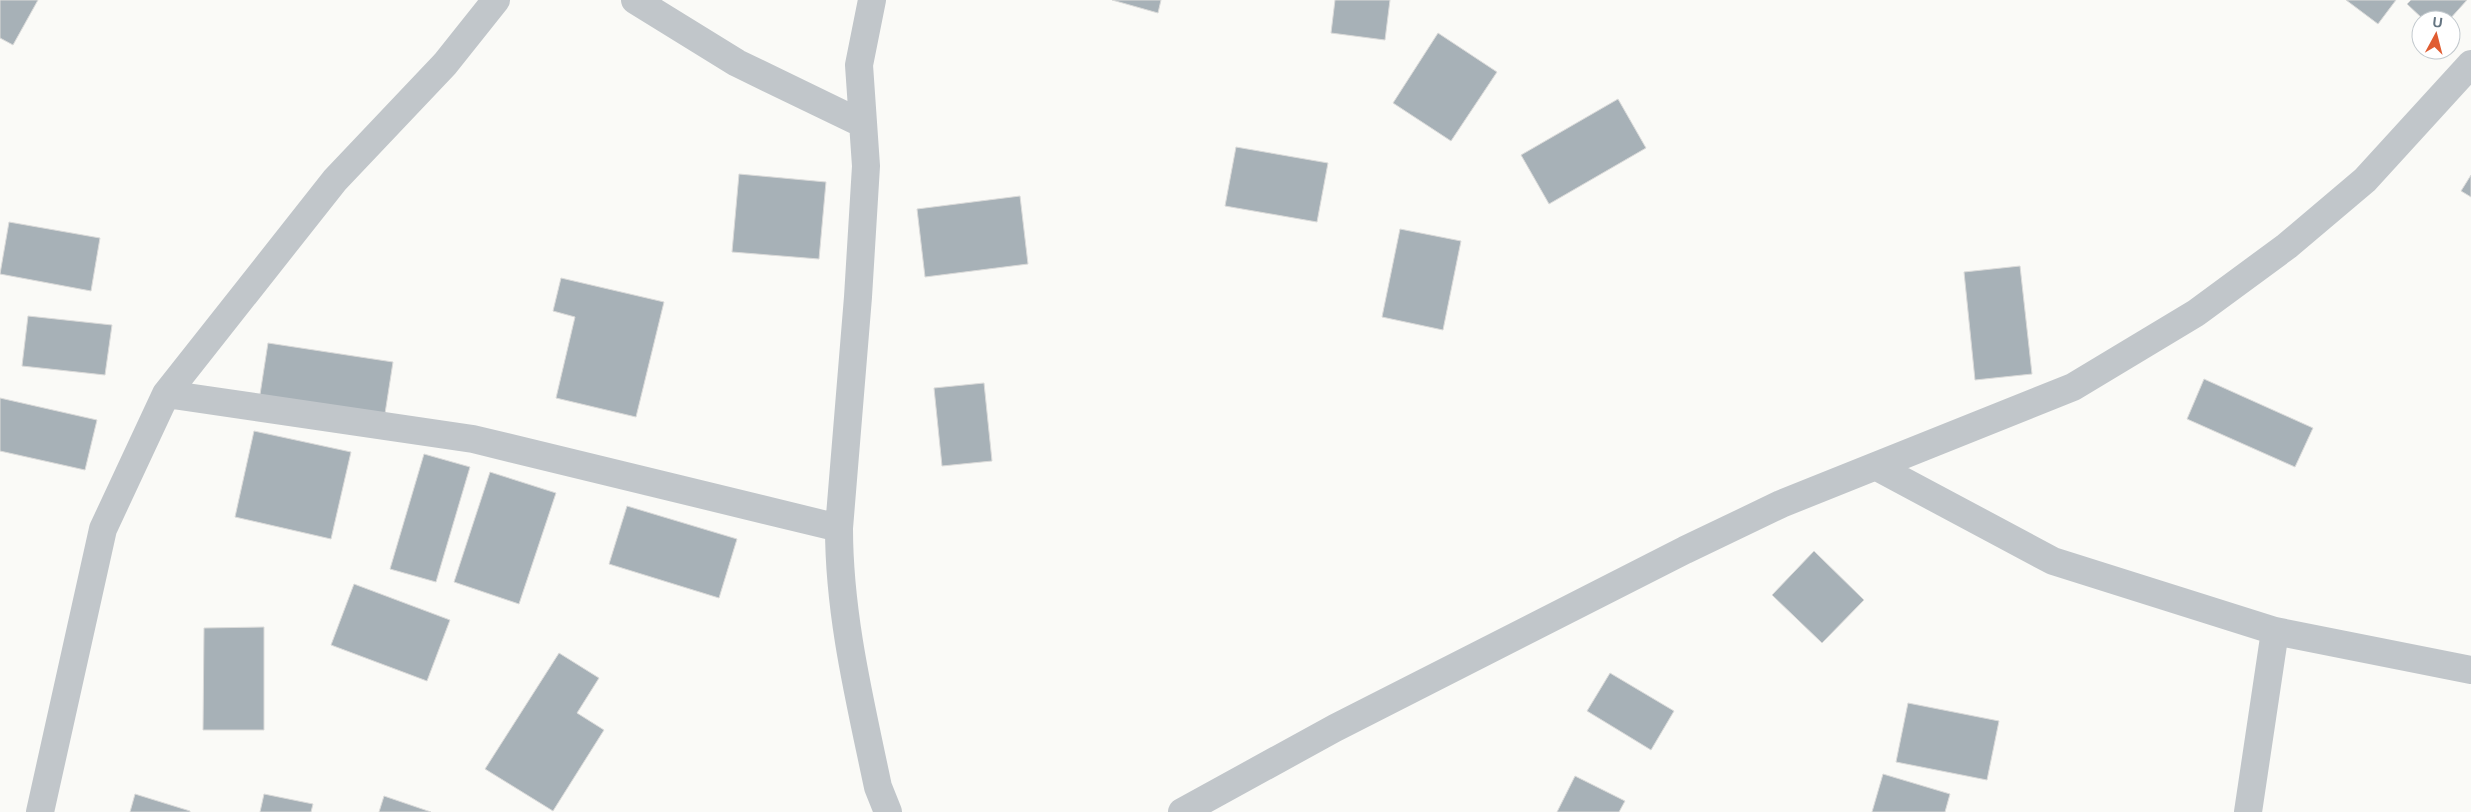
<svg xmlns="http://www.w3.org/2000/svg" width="2471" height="812" viewBox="0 0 2471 812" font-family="Arial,sans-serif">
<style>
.building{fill:#a7b1b7;stroke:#dbdbda}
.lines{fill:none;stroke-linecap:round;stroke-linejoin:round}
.minor{stroke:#c1c6ca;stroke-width:28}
</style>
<rect width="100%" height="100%" fill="#fafaf7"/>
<path class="building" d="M0,0H38L13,45L0,38Z
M1112,0H1161L1158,13Z
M1335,0H1390L1385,40L1331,33Z
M2346,0H2396L2378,24Z
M2411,0H2467L2449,20H2424L2407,4Z
M1438,33L1497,72L1451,141L1393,103Z
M1618,99L1646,148L1549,204L1521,155Z
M1236,147L1328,163L1317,222L1225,206Z
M739,174L826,182L819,259L732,252Z
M2471,175V197L2461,191Z
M1020,196L1028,264L925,277L917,209Z
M9,222L100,238L91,291L0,274Z
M1400,229L1461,241L1443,330L1382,317Z
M2020,266L2032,374L1975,380L1964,272Z
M561,278L664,302L636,417L556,398L575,317L553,311Z
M28,316L112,325L105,375L22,366Z
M268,343L393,362L384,420L259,401Z
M2204,379L2313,428L2295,467L2187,419Z
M984,383L992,461L942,466L934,388Z
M0,398L97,420L85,470L0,451Z
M254,431L351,452L331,539L235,517Z
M424,454L470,467L436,582L390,569Z
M490,472L556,493L519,604L454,582Z
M627,506L737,539L719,598L609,564Z
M1814,551L1864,600L1822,643L1772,595Z
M354,584L450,620L427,681L331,645Z
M264,627V730H203L204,628Z
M559,653L599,678L577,713L604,730L553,811L485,769Z
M1610,673L1674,711L1651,750L1587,711Z
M1908,703L1999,721L1987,780L1896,762Z
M1883,774L1950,794L1945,812H1872Z
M1575,776L1625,801L1619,812H1557Z
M135,794L190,811V812H130Z
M264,794L313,804L311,812H260Z
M384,796L431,812H379Z"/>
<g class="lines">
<path class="minor" d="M635,0L737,63L863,124
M872,0L859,65L866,166L858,297L839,528C839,616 860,701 878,787L888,812
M166,394L473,439L839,528
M1877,467L2053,561L2275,631L2471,670
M40,812L103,529L166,394L335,180L445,64L496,0
M1182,812L1335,728L1685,550L1781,504L2073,387L2196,313L2287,246L2365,180L2471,64
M2248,812L2275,631"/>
</g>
<g transform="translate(2436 35) rotate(7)"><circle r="24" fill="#ffffff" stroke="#c1c8cd"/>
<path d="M0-4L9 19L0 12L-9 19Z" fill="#e05c31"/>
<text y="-8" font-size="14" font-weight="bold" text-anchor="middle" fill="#657582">U</text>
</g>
</svg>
